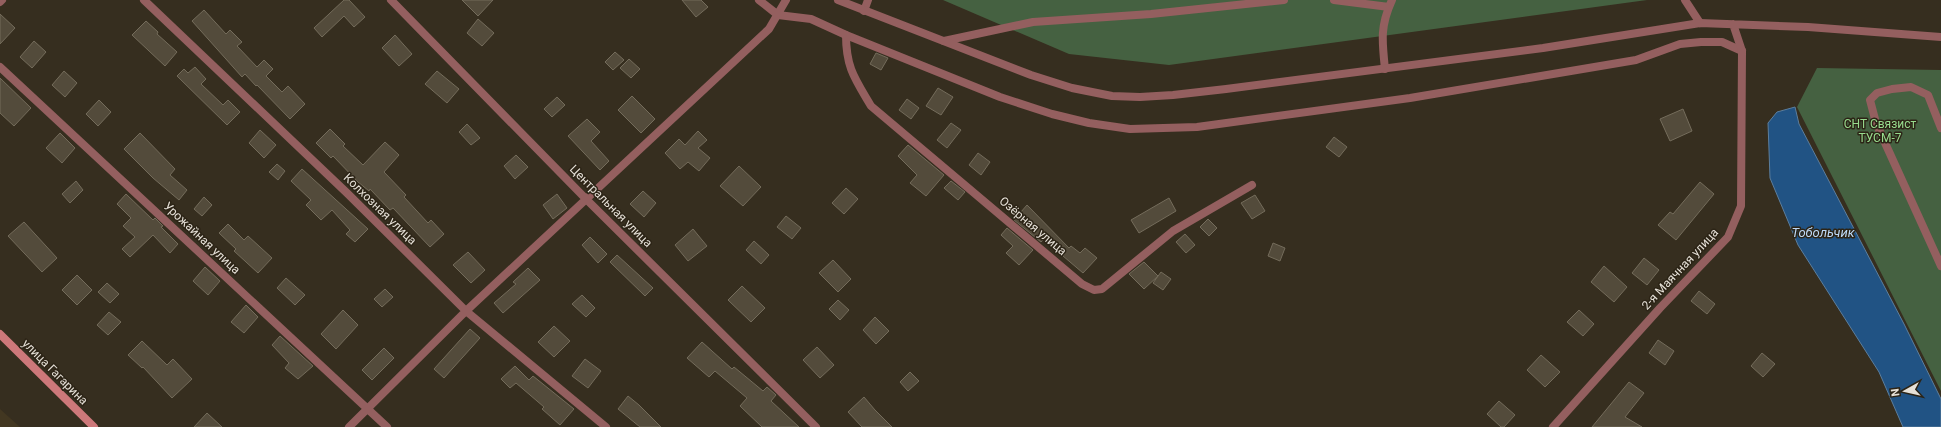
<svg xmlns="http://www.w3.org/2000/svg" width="1941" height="427" viewBox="0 0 1941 427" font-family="Roboto,sans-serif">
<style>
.built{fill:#423721}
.green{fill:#456141}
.water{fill:#215384;stroke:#5c7e9d}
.building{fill:#534b3b;stroke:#746c5b}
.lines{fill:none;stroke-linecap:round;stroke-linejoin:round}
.lane{stroke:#945f5f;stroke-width:8}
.street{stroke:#945f5f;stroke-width:8}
.secondary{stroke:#cd787a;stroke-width:8}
.labels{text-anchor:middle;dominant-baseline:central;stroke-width:3;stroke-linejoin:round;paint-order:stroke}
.park-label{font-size:12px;fill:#97db8d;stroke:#2c2416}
.street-label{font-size:12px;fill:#e6e1d8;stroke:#2c2416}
.water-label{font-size:13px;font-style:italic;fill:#bdd9f7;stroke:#2c2416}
</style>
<rect width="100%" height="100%" fill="#362e1f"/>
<path class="built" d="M0,409L20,427H0Z"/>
<path class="green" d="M943,0H1647L1169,65L1069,54Z
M1817,68L1941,70V391L1797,107Z"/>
<path class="water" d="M1795,107L1799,124L1904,324L1941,399V427H1903L1879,372L1798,245L1770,178L1768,123L1777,112Z"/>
<path class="building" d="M344,0H349L365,17L354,27L344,16L322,37L314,28Z
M462,0H493L478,16Z
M682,0H701L708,7L696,17Z
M204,10L226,34L230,30L242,42L237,46L257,67L264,60L273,69L266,76L282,92L288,86L305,104L290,119L257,85L256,86L245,74L242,77L192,21Z
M0,14L15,28L0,44Z
M478,19L494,33L482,46L467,33Z
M146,21L158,32L157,34L177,52L165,66L132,35Z
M395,35L412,54L399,66L382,48Z
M34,41L46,52L32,68L20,57Z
M615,52L624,60L613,70L605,62Z
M876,53L888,58L881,70L870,64Z
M629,59L640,69L631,78L620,68Z
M195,67L206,79L201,84L223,105L228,100L240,112L227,125L177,76L184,69L188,73Z
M64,71L77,83L65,97L52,85Z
M437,71L459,89L447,103L425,84Z
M0,78L31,108L14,126L0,113Z
M938,88L953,97L941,115L926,106Z
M632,96L655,119L641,133L618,110Z
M557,97L565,105L552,117L544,109Z
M907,99L919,108L911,119L899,110Z
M99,100L111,112L98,126L86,114Z
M1683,109L1692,131L1670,141L1660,119Z
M587,119L600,132L591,141L609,161L600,170L568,136Z
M951,123L961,130L947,148L937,140Z
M467,124L480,138L471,145L459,132Z
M330,129L345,144L343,146L363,165L385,142L399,155L384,172L406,195L404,197L428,223L431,220L444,234L430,247L393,208L390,210L370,189L369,191L358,182L333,156L331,158L316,143Z
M260,130L276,145L264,158L249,143Z
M698,131L707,140L698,148L710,158L699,171L688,162L680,169L665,153L679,139L685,145Z
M60,133L75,148L62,163L46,148Z
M140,133L175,169L170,175L187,190L179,200L153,178L124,149Z
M1334,137L1347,147L1339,157L1326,147Z
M908,145L944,175L926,196L910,183L917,175L898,156Z
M978,153L990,162L981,175L969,165Z
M516,155L528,167L515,179L504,166Z
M277,164L285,171L278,180L269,172Z
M739,166L761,187L743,206L720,186Z
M302,169L368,229L355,242L346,234L350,230L332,210L321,220L306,205L311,200L291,181Z
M76,181L83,190L70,203L62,194Z
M951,181L965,192L958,200L944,188Z
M1700,182L1714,194L1676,240L1658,225L1670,212L1673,214Z
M846,188L858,199L844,214L832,203Z
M643,191L656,203L644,217L630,204Z
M126,194L153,220L155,218L163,226L161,227L178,244L170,253L153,235L130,257L122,249L135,237L123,226L131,218L117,204Z
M557,194L567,208L553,219L543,205Z
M1255,195L1265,211L1252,219L1241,203Z
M204,197L212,205L202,216L194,209Z
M1169,198L1176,211L1139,233L1131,220Z
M1027,205L1069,248L1071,246L1080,253L1085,248L1097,258L1083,273L1063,256L1064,254L1045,238L1041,242L1014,220Z
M786,216L801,228L792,239L777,227Z
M1208,219L1217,228L1209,236L1200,227Z
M24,222L57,258L42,272L8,236Z
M228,224L244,240L248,236L272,258L258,273L234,251L236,249L219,233Z
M1007,228L1033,250L1019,265L1006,253L1013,246L1001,235Z
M693,229L707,246L688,261L675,245Z
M1185,234L1195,245L1186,253L1176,242Z
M590,237L607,254L598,263L582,245Z
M754,241L769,255L761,264L746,250Z
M1273,243L1285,248L1280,261L1268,256Z
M468,252L485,270L471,283L453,265Z
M617,255L653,288L645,296L610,262Z
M1644,258L1659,270L1647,285L1632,273Z
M833,260L851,279L838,292L819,273Z
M1144,262L1158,276L1144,289L1129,274Z
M1604,266L1627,287L1614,302L1591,282Z
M205,267L220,281L208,295L193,281Z
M528,268L540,280L503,313L494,303L516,284L513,282Z
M1161,272L1171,279L1163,290L1153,283Z
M77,275L92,290L77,305L62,290Z
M286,278L305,295L295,305L277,288Z
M107,283L119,294L110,303L98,292Z
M742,286L765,308L751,322L728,300Z
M385,289L393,297L382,307L374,299Z
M1699,291L1715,304L1707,314L1691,301Z
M582,295L595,308L586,317L572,304Z
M838,300L849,310L840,320L829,309Z
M246,305L258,317L244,333L231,322Z
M343,310L358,325L336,349L321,334Z
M1579,310L1594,324L1583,336L1567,322Z
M109,312L121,322L108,335L97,325Z
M875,317L889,331L876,344L863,330Z
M554,326L570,341L554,357L538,342Z
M470,329L480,338L444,378L434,369Z
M280,336L313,366L298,379L285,368L289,363L272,345Z
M1658,340L1674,351L1665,365L1649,353Z
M142,341L167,365L173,359L192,379L172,398L143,367L142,368L128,355Z
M702,342L732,369L734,367L763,391L767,387L776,395L771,401L799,427H762L740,406L747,398L715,371L709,377L687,358Z
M817,347L834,365L820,378L803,360Z
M384,348L394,358L372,380L362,370Z
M1762,353L1775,364L1763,377L1751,366Z
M1541,355L1560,372L1545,387L1527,370Z
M585,359L601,371L588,388L572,376Z
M515,366L529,380L533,376L574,409L560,425L542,409L544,407L516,383L510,388L501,379Z
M910,372L919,381L908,391L900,382Z
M1629,382L1644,393L1625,417L1642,427H1592Z
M628,396L639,405L661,427H640L618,409Z
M864,397L875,410L892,427H862L848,412Z
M1499,401L1515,415L1504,427H1501L1487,414Z
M207,413L222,427H194Z"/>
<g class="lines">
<path class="lane" d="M1334,0L1389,7
M1685,0L1700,23
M864,11L868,0
M846,35L1000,97L1052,114L1089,123L1130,129L1197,127L1410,98L1636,60L1680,44L1701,42H1722L1742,51
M944,41L1033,22L1151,14L1284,0
M1385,69C1382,41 1380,26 1392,0"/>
<path class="street" d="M144,0L347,193L466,311L606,427
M391,0L586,199L816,427
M759,0L778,15L811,19L846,35C846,68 855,79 871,106L1082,284L1094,290L1102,289L1173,231L1252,185
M838,0L1031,75L1072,88L1112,96L1140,97L1173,95L1226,89L1543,48L1700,23L1808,27L1941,37
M0,2L2,0
M0,67L387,427
M1941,128L1928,95L1911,87L1892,89L1877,93L1870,100L1876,123L1941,266
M349,427L466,311L769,29L786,0
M1553,427L1660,308L1728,237L1741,206L1742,51L1733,24"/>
<path class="secondary" d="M0,334L94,427"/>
</g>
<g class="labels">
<g class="park-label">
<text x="1880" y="124">СНТ Связист<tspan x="1880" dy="14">ТУСМ-7</tspan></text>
</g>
<g class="street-label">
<text transform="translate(611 206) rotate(45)">Центральная улица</text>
<text transform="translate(380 209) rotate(44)">Колхозная улица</text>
<text transform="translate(1033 226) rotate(40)">Озёрная улица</text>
<text transform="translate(202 238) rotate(43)">Урожайная улица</text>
<text transform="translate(1680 269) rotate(-47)">2-я Маячная улица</text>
<text transform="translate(55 372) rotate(45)">улица Гагарина</text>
</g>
<g class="water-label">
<text x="1823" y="232">Тобольчик</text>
</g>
</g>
<g transform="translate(1905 391) rotate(262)" stroke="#2c2416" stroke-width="3" paint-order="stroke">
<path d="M0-3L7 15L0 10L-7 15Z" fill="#e6e1d8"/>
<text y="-6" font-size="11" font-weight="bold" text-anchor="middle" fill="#e6e1d8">N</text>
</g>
</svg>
